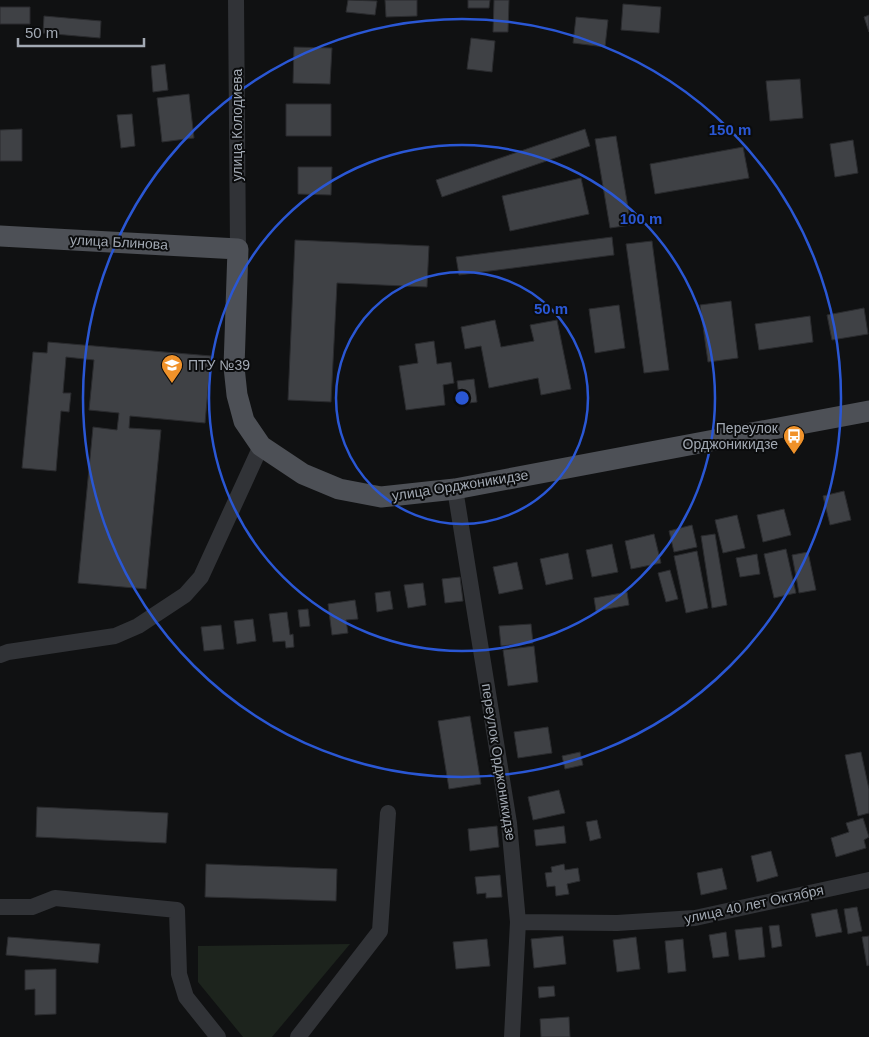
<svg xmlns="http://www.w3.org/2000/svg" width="869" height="1037" viewBox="0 0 869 1037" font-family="Helvetica,sans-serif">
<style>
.green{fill:#1d241d}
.building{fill:#3f4145;stroke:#2a2b2e}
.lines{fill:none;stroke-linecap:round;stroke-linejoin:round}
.minor{stroke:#313337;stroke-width:16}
.major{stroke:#4d5056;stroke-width:21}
.ring{fill:none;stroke:#2a57d4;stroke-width:2.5}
.labels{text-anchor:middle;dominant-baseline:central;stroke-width:4;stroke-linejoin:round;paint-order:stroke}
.street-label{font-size:14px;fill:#a2a9b3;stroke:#0b0c0d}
.poi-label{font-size:14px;fill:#a2a9b3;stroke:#0b0c0d;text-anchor:start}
.centre{fill:#2a57d4;stroke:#0b0c0d;stroke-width:2.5}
.ring-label{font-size:15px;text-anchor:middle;font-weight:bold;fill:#2a57d4;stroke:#0b0c0d;stroke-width:4;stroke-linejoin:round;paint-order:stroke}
</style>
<rect width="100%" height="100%" fill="#101112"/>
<path class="green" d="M350,944L272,1037H243L198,982V946Z"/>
<path class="building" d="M348,0L377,1L375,15L346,12Z
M385,0H417V16L386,17Z
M468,0H490L489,8H468Z
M494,0H509L508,32H493Z
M623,4L661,7L659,33L621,30Z
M0,7H30V24H0Z
M869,15V32L864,17Z
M44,16L101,21L100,38L43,33Z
M576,17L608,20L605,47L573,43Z
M471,38L495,41L492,72L467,69Z
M294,47L332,48L330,84L293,83Z
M165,64L168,90L153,92L151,66Z
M800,79L803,118L770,121L766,81Z
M189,94L194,138L162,142L157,98Z
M286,104H331V136H286Z
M132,114L135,146L121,148L117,115Z
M22,129V161H0V130Z
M585,129L590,146L442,197L436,180Z
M616,136L631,225L610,228L595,139Z
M853,140L858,173L835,177L830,144Z
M743,147L749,178L655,194L650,164Z
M298,167H332L331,195L298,194Z
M581,178L589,214L510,231L502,196Z
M612,237L614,255L459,275L456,257Z
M295,240L429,246L427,287L337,283L331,402L288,400Z
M652,241L669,370L644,373L626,244Z
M731,301L738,358L708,362L700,305Z
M619,305L625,348L595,353L589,309Z
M864,308L868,334L832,340L827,315Z
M810,316L813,342L759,350L755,324Z
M495,320L501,347L534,341L530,325L557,320L571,389L541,395L538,378L489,388L481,346L465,349L461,327Z
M434,341L437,364L451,362L454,383L443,385L445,405L406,410L399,366L418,363L415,344Z
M48,342L211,356L205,423L130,416L129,428L161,430L146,589L78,583L93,427L117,430L119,413L89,410L94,360L66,357L63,393H71L69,412L61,411L56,471L22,468L33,352L47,353Z
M474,379L477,402L460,404L457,381Z
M844,491L851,520L830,525L823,496Z
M784,509L791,535L763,542L757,515Z
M737,515L745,548L723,553L715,520Z
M692,525L697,547L674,552L669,531Z
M654,534L661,563L631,569L625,541Z
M715,534L727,605L712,608L701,536Z
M612,544L618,572L592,577L586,550Z
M786,549L796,593L774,598L764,554Z
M697,551L708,608L686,613L674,556Z
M808,552L816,590L799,593L792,555Z
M568,553L573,579L546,585L540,559Z
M757,554L760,574L740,577L736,558Z
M517,562L523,589L499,594L493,567Z
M670,570L678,599L666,602L658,573Z
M460,577L463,601L445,603L442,579Z
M423,583L426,605L408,608L404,585Z
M390,591L393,609L377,612L375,593Z
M627,592L629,605L596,611L594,598Z
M355,600L358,619L346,620L348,633L332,635L328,604Z
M308,609L310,626L300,627L298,610Z
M287,612L290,635L293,634L294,647L286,648L285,641L273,642L269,614Z
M253,619L256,641L237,644L234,621Z
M531,624L533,643L501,646L499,626Z
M221,625L224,649L204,651L201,627Z
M534,646L538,682L508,686L503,650Z
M470,716L481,784L449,789L438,721Z
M548,727L552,753L518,758L514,732Z
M580,752L583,765L565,769L562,756Z
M861,752L869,789V813L858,816L845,755Z
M559,790L565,813L533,820L528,797Z
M37,807L168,813L166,843L36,837Z
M863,818L869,837L864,840L866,848L836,857L831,838L849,832L846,823Z
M597,820L601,838L590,841L586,822Z
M497,826L499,847L470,851L468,829Z
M564,826L566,843L536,846L534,830Z
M771,851L778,876L757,882L751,856Z
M206,864L337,869L336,901L205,897Z
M564,864L565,870L578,868L580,881L567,884L569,894L556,896L555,886L547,887L545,873L552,872L551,867Z
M722,868L727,889L701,895L697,873Z
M500,875L502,897L486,898V893L477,894L475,877Z
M857,907L862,931L848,934L844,909Z
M837,909L842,932L816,937L811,914Z
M779,925L782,946L772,948L769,926Z
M762,927L765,957L739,960L735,930Z
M726,932L729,956L713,958L709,935Z
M563,936L566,964L534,968L531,939Z
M869,936V965L867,966L862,937Z
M8,937L100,944L98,963L6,955Z
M636,937L640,969L617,972L613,940Z
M487,939L490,966L456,969L453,942Z
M683,939L686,971L668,973L665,941Z
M56,969V1014L35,1015V989L25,990V970Z
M554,986L555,996L539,998L538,987Z
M569,1017L570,1037H541L540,1019Z"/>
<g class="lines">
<path class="minor" d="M236,0L238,249
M455,489L509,823L518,922L512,1037
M0,655L8,652L115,636L138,626L185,595L201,577L261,446
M0,907H32L55,898L177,910L179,974L186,997L218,1037
M518,922L617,923L695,918L869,880
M298,1037L380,931L388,813"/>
<path class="major" d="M0,236L238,249L234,367L237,395L244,421L261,446L303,474L339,489L381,497L455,489L869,411"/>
</g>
<g class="ring">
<circle cx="462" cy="398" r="126"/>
<circle cx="462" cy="398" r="253"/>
<circle cx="462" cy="398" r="379"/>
</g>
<defs>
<g id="university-pin" transform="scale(1.125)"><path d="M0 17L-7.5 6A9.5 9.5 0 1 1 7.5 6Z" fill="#f0922a" stroke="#0b0c0d"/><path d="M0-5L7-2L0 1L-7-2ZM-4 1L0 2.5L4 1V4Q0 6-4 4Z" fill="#fff"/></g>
<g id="bus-pin" transform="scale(1.125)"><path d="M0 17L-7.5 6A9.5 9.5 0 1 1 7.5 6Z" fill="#f0922a" stroke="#0b0c0d"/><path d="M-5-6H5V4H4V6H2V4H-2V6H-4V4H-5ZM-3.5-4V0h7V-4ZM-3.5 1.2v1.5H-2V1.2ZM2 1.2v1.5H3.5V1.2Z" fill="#fff"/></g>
</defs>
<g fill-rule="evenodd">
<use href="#university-pin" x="172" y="365"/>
<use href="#bus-pin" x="794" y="436"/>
</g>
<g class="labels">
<g class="street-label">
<text transform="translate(237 125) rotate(-90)">улица Колодиева</text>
<text transform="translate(119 242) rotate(3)">улица Блинова</text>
<text transform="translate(460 485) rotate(-9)">улица Орджоникидзе</text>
<text transform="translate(499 762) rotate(81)">переулок Орджоникидзе</text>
<text transform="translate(754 904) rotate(-12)">улица 40 лет Октября</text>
</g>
<g class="poi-label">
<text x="188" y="365">ПТУ №39</text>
<text x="778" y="428" text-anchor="end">Переулок<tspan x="778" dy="16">Орджоникидзе</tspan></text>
</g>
</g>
<circle cx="462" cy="398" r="8" class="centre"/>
<g class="ring-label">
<text x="730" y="135">150 m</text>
<text x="641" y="224">100 m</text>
<text x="551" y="314">50 m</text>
</g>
<path d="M18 38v8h126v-8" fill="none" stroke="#a2a9b3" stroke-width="2.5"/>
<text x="25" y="38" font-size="15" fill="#a2a9b3" stroke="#0b0c0d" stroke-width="4" paint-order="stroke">50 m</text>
</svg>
